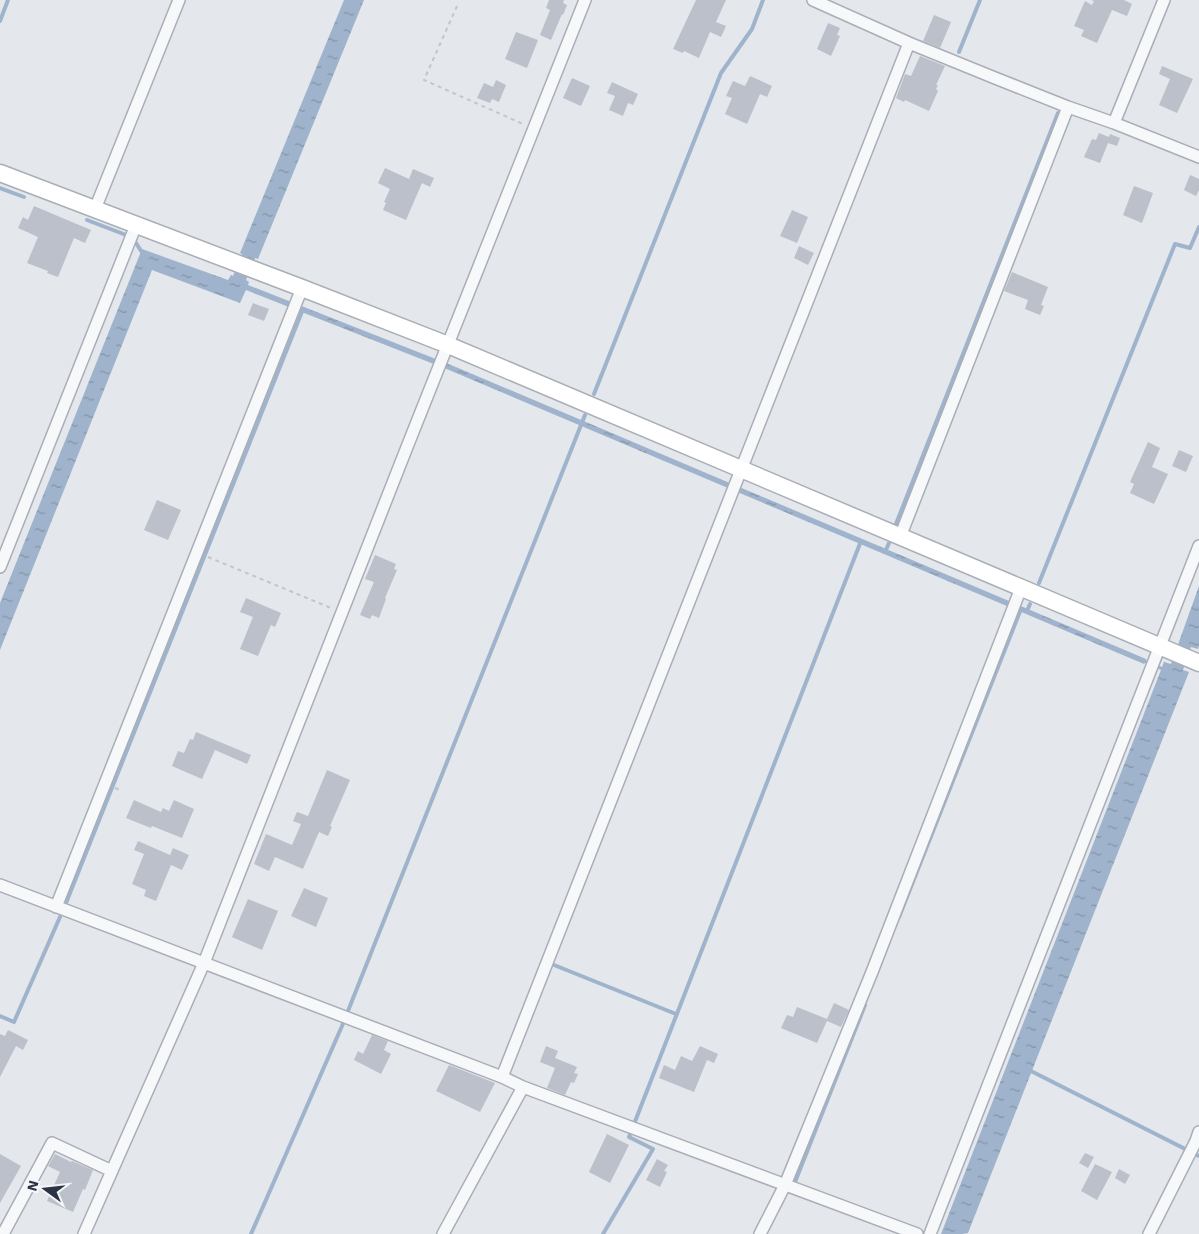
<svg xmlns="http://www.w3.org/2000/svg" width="1199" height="1234" viewBox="0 0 1199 1234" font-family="'Work Sans',sans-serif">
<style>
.water{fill:url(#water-ripples)}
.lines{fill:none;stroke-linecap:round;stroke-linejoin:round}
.stream{stroke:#9fb4cc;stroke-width:4}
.building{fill:#bbc0ca}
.street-casing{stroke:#a9aeb7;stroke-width:14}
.secondary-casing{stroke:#a9aeb7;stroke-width:19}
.path{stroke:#c2c5cb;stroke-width:2;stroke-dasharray:4 4;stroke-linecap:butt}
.street{stroke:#f7f8fa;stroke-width:11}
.secondary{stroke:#fff;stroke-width:16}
</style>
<defs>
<pattern id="water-ripples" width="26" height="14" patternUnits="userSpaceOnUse" patternTransform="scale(1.25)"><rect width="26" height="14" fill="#9fb4cc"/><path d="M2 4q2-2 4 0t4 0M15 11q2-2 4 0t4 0" fill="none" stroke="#8293a7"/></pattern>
</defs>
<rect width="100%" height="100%" fill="#e4e7ec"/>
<path class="water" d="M344,0H364L258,259L255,258L246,280L249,282L248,285L451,365L1146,659V660L1162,667L1164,662L1171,664L1199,586V646L1198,649L1191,647L1183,670L1189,672L968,1233L962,1234H941L1161,670L1145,663L1144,664L449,370L246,290L240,303L152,270L0,650V603L142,249L228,280L231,275L233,276L242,254L240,253Z"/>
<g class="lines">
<path class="stream" d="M0,21L8,0
M959,52L980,0
M0,188L24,197
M87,220L126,235
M136,243L143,254
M594,394L721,73L752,29L763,0
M896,524L1058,113
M885,552L889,543
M1039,583L1175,244L1190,248L1199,227
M1027,611L1030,604
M66,903L303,309
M899,917L1021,609
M554,965L676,1014
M0,1016L14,1022L60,917
M1027,1069L1199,1156
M795,1182L865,1005
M251,1234L342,1026L585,415
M603,1234L653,1149L629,1137L861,541"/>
</g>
<path class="building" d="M549,0H564L563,3L567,5L563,15L562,14L551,40L540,35L550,10L546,8Z
M696,0H726L716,22L726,26L721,37L710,32L699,58L684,51L683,53L673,49Z
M1091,0H1124L1132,4L1127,16L1112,10L1097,43L1081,36L1084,30L1074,26L1085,1L1092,5L1094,1Z
M934,15L951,22L940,48L923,41Z
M828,23L840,28L837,35L840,36L831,56L817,49Z
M516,32L538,40L527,68L505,59Z
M920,56L945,66L936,85H938L936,89L938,91L929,111L905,100L904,102L896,98L905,74L911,76Z
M1162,66L1193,79L1177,113L1159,105L1170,79L1159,74Z
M750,76L772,86L767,97L760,94L747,124L725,114L732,98L726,96L733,81L745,86Z
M572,78L590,86L581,106L563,98Z
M496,80L506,85L499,102L492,99L490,103L477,98L484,83L493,87Z
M612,82L638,94L633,105L628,103L623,116L609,110L615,96L607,93Z
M1099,133L1109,137L1110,134L1120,138L1117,146L1108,143L1100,163L1084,157L1092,139L1096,140Z
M385,168L409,179L413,169L434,178L430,187L422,183L406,220L383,210L386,203L384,202L390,189L378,183Z
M1190,175L1199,179V190L1196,196L1184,190Z
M1134,186L1153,193L1142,223L1123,215Z
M34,206L91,230L85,243L74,238L58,277L47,273L48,271L27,263L38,237L18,228L23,217L28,220Z
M792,210L808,217L797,243L780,236Z
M799,246L814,253L808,265L794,258Z
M1012,272L1048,287L1041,305L1044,306L1040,315L1025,309L1028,300L1004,291Z
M253,303L269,309L264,321L248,315Z
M1148,442L1160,448L1152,467L1168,474L1154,504L1130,493L1134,484L1130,482Z
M1179,450L1193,456L1186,472L1172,466Z
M157,500L181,510L168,540L144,530Z
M375,555L396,564L394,569L397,570L385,598L386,599L379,618L372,615L370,619L360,615L374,582L365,579Z
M246,598L281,613L275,627L271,625L258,656L240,649L253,617L240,612Z
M196,732L251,755L247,764L215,750L202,779L172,766L178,751L184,753L190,739L193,740Z
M327,770L350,780L330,826L332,827L328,836L319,832L303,869L275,857L269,871L254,864L266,834L292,845L301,824L293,821L297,812L308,816Z
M134,800L161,812L163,808L169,811L174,800L194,809L182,838L152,826L151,828L126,818Z
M138,841L170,855L173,848L189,855L182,870L171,865L156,901L144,896L146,890L132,884L144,854L134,850Z
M304,888L328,898L316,927L291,916Z
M248,899L278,911L262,950L232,937Z
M834,1003L849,1010L841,1027L827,1021L817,1043L781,1028L787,1015L793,1017L797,1007L827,1019Z
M8,1030L28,1040L23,1050L16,1046L0,1077V1034L5,1036Z
M372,1035L388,1041L384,1050L391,1054L381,1074L354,1060L358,1051L363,1054Z
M546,1046L558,1051L555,1058L577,1067L574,1073L578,1074L574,1083L571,1082L565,1095L547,1088L555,1068L540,1062Z
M700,1046L718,1054L714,1063L707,1060L694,1092L659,1078L664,1065L675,1070L681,1056L692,1061Z
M449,1065L495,1083L480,1112L436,1091Z
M607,1134L629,1145L610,1183L589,1172Z
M1085,1153L1094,1157L1088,1168L1079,1163Z
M0,1154L21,1166L0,1203Z
M55,1154L71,1162L72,1161L93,1170L85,1190L83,1189L73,1212L47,1201L60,1172L48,1166Z
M657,1159L668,1165L664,1171L667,1172L660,1187L646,1180Z
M1095,1164L1112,1172L1097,1200L1081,1191Z
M1119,1169L1130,1175L1125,1184L1115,1178Z"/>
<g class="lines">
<g class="street-casing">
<path id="street" d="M813,0L909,43L995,78L1068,107L1114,123L1199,157
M1114,123L1164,0
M95,209L179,0
M900,537L1068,107
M0,567L136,225
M0,885L502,1077L523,1087L917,1234
M56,907L302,288
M502,1077L909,43
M3,1234L52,1143L112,1171
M84,1234L204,963L407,447L585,0
M443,1234L523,1087
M760,1234L785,1185L872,972L1021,588
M930,1234L1199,546
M1149,1234L1196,1141L1199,1132"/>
</g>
<g class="secondary-casing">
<path id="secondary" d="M0,173L302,288L448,345L1199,663"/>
</g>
<path class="path" d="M457,6L424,80L523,124
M208,557L331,608
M115,788L120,790"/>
<use href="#street" class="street"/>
<use href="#secondary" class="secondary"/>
</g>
<g transform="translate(45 1189) rotate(285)" stroke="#f4f6f9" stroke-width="4" paint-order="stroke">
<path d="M0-4L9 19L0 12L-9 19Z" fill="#2b3445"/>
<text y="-8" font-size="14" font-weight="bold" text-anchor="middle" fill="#2b3445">N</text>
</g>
</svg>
